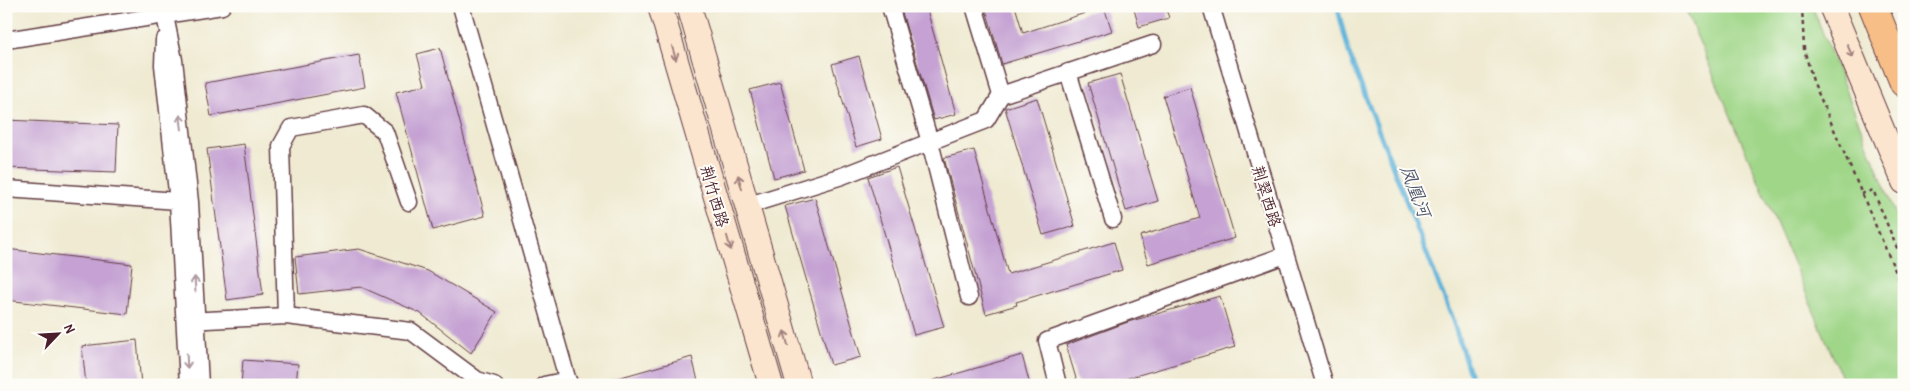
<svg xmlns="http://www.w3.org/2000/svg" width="1910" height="391" viewBox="0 0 1910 391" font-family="'Patrick Hand','LXGW WenKai TC',sans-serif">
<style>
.green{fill:#9fd687;stroke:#747a59}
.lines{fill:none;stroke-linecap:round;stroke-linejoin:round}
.stream{stroke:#5db2d9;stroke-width:4.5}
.building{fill:#c5a2d3}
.street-casing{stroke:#633d44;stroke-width:19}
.secondary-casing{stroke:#633d44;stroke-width:26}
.highway-casing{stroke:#633d44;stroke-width:30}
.path{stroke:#633d44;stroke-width:2.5;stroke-dasharray:4 4;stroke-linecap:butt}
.street{stroke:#fff;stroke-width:16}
.secondary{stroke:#fce5cf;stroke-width:24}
.highway{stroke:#f7be87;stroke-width:28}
.oneway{stroke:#a3827d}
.oneway2{stroke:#ae9aa0}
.labels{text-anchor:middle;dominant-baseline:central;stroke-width:4;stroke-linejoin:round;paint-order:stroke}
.street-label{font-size:16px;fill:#4a1f2b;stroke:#fdfcf7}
.water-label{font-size:18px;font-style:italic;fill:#525a71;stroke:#fdfcf7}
</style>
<rect width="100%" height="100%" fill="#fdfcf7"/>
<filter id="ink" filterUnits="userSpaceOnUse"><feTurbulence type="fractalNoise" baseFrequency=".02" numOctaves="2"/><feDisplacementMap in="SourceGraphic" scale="10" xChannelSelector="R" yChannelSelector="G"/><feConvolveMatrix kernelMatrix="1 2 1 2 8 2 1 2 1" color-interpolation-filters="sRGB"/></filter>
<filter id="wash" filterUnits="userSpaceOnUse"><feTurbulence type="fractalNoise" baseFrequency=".0096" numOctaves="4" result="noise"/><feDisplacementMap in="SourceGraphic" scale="20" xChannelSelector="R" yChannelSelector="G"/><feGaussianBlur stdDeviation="1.12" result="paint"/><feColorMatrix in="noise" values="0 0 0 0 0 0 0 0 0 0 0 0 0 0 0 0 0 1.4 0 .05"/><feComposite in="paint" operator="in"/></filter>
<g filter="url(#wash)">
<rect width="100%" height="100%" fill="#efead1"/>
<path class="green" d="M1684,6H1812L1904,235V385H1845Z"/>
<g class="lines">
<path class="stream" d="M1337,6L1350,57L1453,321L1473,385"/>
</g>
<g id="blocks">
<path class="building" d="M900,6H926L956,114L934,120Z
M985,6H1015L1023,33L1104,7L1112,31L1002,64Z
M1133,6H1165L1169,18L1139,27Z
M440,48L485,216L433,230L396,92L425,85L417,54Z
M359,55L365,87L211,116L205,83Z
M859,56L882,139L856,147L832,64Z
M1120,74L1158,201L1126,211L1088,83Z
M780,82L804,170L774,178L750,90Z
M1190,87L1235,238L1148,264L1140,236L1200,218L1163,96Z
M1037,98L1075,226L1043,235L1005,108Z
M6,120L118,125L116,172L6,168Z
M244,144L263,295L227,300L207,149Z
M974,150L1008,274L1114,242L1122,270L1016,302L1017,305L986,314L944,158Z
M897,167L944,327L914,335L868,177Z
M815,198L861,357L831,365L785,206Z
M6,249L132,264L127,314L6,300Z
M359,249L428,271L497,312L471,353L420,313L361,287L299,294L295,257Z
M1220,296L1235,347L1104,385H1078L1066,345L1128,322Z
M137,340L141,385H86L82,346Z
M1022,355L1030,385H932L931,381Z
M692,357L699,385H607V381Z
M243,360L298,364L296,385H241Z"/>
</g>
</g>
<g filter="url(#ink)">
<use href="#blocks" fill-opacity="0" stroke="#633d44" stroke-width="1"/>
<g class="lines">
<g class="street-casing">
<path id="street" d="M163,6L174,60L190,202L200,385
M461,6L569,385
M890,6L930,142L969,297
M974,6L1001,95
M1211,6L1325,385
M6,40L222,6
M164,40L163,65L178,201L188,385
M1068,72L1113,219
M6,189L178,201
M746,206L842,176L986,120L1001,95L1153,44
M286,316L281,146L291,128L364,115L385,132L409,202
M187,321L286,316L411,331L477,380L494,385
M544,385L568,380
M1058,385L1047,341L1285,255"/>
</g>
<g class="secondary-casing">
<path id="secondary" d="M660,6L771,385
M689,6L799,385
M1831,6L1904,182"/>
</g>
<g class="highway-casing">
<path id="highway" d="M1873,6L1904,83"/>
</g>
<path class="path" d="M1802,6L1804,49L1813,81L1904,291
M1861,194L1873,190L1904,265"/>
<use href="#street" class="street"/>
<use href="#secondary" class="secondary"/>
<use href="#highway" class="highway"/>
</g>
<defs><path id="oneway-shaft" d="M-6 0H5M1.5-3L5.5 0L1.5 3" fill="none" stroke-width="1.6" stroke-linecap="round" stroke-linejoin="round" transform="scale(1.25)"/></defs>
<g class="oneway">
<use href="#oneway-shaft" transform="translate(1850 51) rotate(67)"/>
<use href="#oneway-shaft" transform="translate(674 53) rotate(74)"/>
<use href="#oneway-shaft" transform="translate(740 182) rotate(-106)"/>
<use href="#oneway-shaft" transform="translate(729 243) rotate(74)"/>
<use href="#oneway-shaft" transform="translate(786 338) rotate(-106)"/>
</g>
<g class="oneway2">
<use href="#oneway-shaft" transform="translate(181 122) rotate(-97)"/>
<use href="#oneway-shaft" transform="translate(195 284) rotate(-93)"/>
<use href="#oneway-shaft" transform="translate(187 361) rotate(87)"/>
</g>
</g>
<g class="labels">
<g class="street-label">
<text transform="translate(715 196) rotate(74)">荆竹西路</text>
<text transform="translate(1267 196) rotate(73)">荆翠西路</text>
</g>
<g class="water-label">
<text transform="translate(1416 191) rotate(69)">凤凰河</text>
</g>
</g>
<rect width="1910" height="391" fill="none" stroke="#fdfcf7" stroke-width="25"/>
<g transform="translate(58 334) rotate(65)" stroke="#fdfcf7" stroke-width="4" paint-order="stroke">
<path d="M0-4L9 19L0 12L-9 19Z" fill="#4a1f2b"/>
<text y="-8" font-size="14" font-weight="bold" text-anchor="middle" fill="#4a1f2b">N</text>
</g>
</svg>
